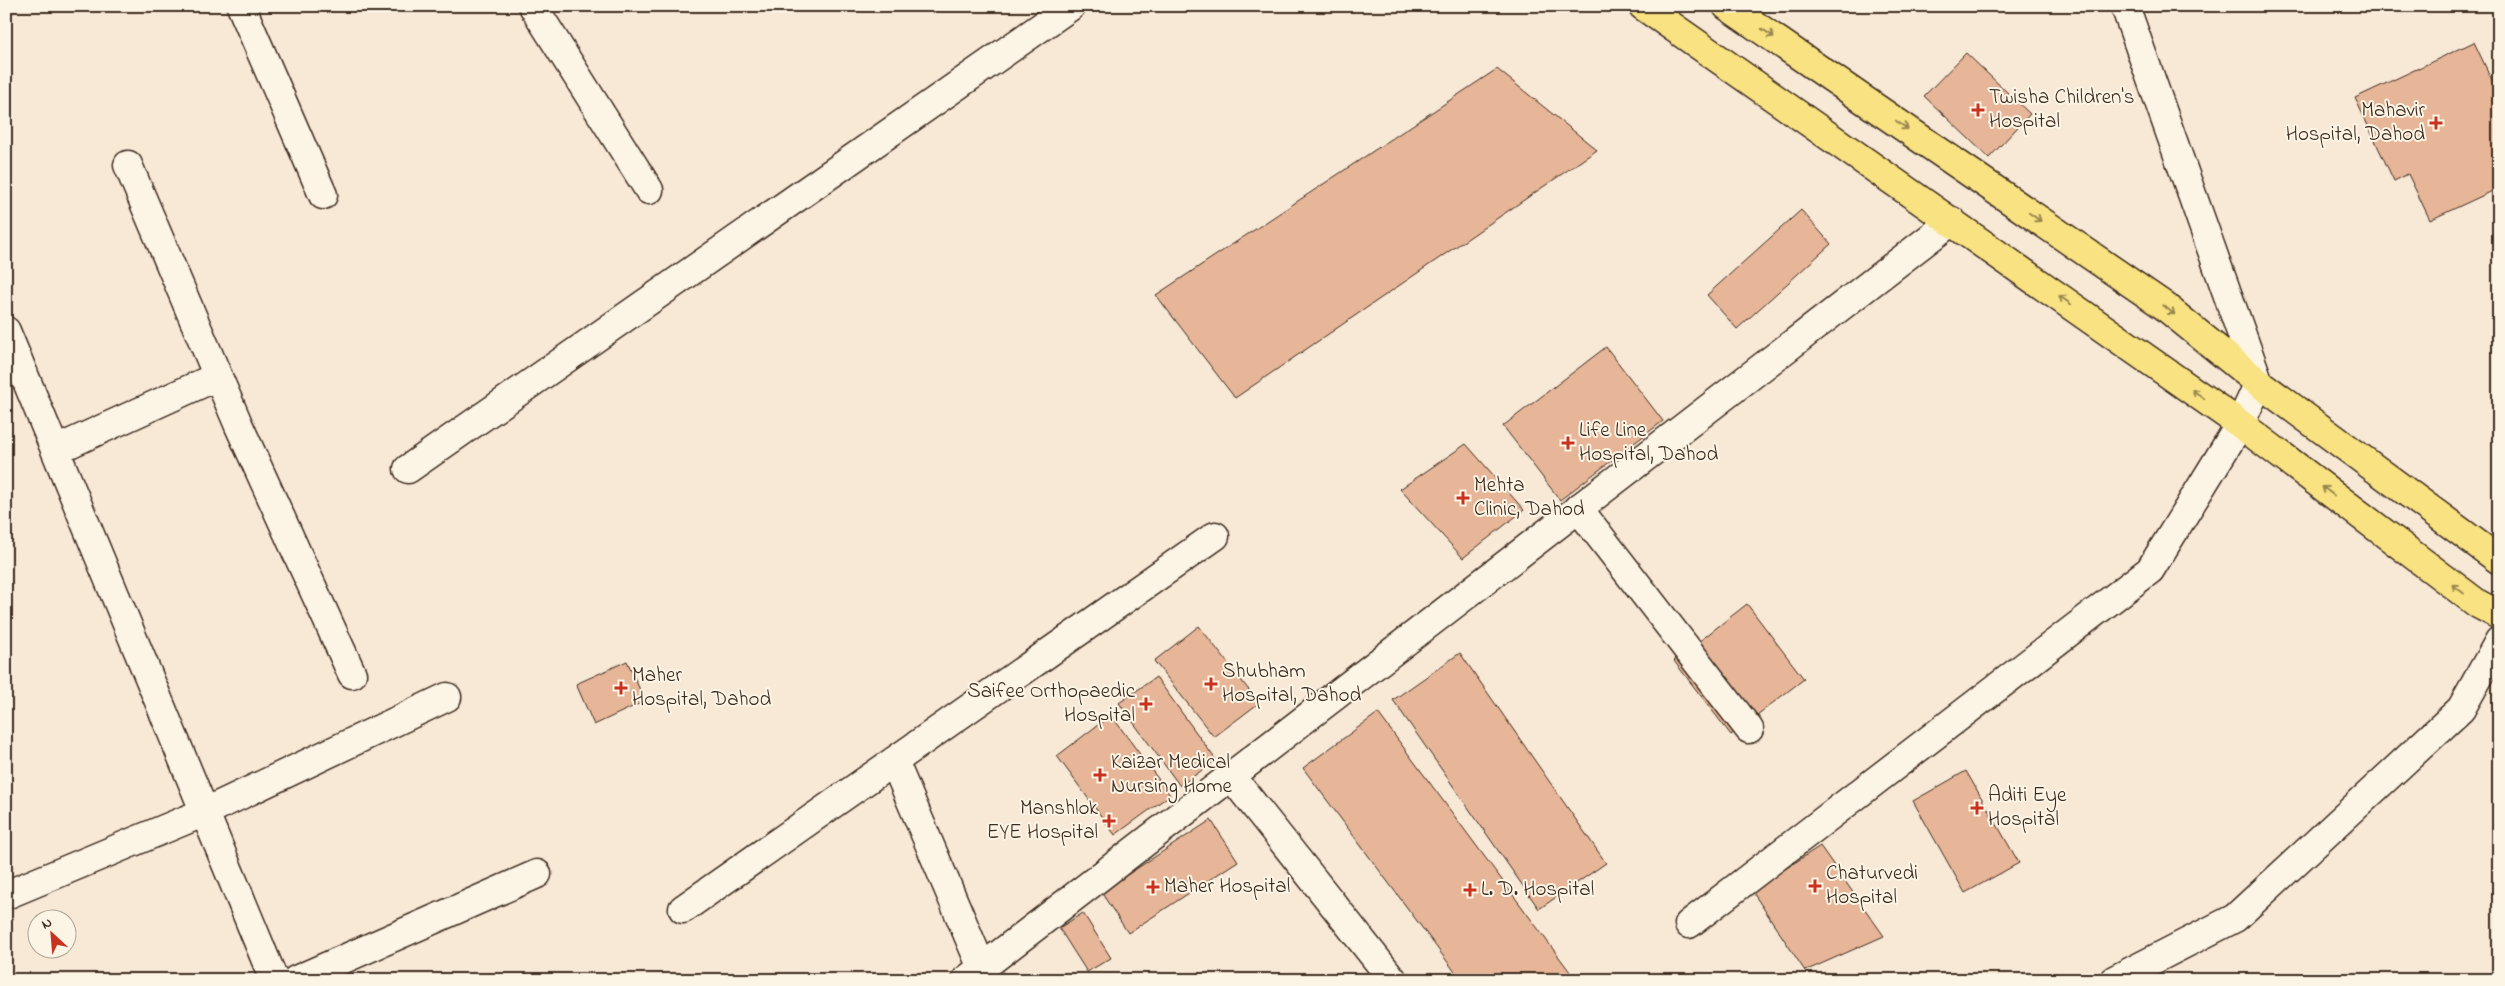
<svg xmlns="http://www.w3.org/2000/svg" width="2505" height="986" viewBox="0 0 2505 986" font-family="'Indie Flower',sans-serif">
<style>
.building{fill:#e7b698;stroke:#3b2a1e}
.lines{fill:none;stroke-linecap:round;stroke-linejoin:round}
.minor-casing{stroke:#3b2a1e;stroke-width:31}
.tertiary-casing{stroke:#3b2a1e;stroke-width:31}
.primary-casing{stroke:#3b2a1e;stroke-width:31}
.minor{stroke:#fcf5e5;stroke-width:28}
.tertiary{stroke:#fcf5e5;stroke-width:28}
.primary{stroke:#f8e281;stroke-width:28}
.oneway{stroke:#9a8650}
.poi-dot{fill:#c8321e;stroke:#fcf5e5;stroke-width:2}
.labels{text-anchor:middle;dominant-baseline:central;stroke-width:4;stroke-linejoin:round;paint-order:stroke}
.poi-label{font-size:21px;fill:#3b2a1e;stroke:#fcf5e5;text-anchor:start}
</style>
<rect width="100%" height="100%" fill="#f8e8d6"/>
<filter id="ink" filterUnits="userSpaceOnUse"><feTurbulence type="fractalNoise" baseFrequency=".02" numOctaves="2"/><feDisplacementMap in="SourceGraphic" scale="10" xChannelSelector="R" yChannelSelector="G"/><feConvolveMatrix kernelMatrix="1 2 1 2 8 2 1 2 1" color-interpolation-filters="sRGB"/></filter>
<g filter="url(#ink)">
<path class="building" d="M2474,42L2499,95V188L2430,220L2408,174L2394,181L2355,98Z
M1966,53L2030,114L1989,158L1924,96Z
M1497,69L1597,150L1235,398L1156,295Z
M1801,210L1831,244L1737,329L1707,295Z
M1606,347L1663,421L1560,500L1503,426Z
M1466,444L1524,510L1463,558L1400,489Z
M1747,604L1804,679L1731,735L1674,661Z
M1199,626L1259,703L1214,737L1154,661Z
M1460,653L1606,863L1539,909L1393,700Z
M627,661L645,701L594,725L576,684Z
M1156,677L1216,760L1180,786L1119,703Z
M1378,713L1576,980H1461L1303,768Z
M1111,715L1170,795L1115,835L1057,756Z
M1966,771L2019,863L1965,893L1913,801Z
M1211,820L1238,861L1128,933L1101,892Z
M1820,846L1884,936L1805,971L1752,891Z
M1083,913L1111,958L1087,972L1059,928Z"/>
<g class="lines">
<g class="minor-casing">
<path id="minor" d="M241,6L323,195
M533,6L649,190
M128,165L239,426L352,674
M56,450L218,376
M408,469L1071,6
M1578,508L1749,729
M894,761L982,968
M1231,776L1393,980
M6,895L205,812L447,697
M683,909L1215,536
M1689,924L2150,570L2240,424L2259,383
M296,980L537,874
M2114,980L2235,918L2461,709L2499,641"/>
</g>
<g class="tertiary-casing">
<path id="tertiary" d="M2125,6L2259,383
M6,331L274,980
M966,980L1952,221"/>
</g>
<g class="primary-casing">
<path id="primary" d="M1643,6L2240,424L2478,604L2499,615
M1727,6L2163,305L2259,383L2499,560"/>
</g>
<use href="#minor" class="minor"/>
<use href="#tertiary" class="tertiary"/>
<use href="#primary" class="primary"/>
</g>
<defs><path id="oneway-shaft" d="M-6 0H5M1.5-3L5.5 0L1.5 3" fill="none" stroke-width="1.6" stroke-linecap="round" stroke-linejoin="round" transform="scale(1.25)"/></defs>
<g class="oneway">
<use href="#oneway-shaft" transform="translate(1768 33) rotate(33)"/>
<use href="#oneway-shaft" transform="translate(1902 125) rotate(35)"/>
<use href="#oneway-shaft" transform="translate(2035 217) rotate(35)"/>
<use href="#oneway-shaft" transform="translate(2065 300) rotate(-145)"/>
<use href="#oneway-shaft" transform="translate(2169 310) rotate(39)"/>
<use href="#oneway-shaft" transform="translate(2198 394) rotate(-145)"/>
<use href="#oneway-shaft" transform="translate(2328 491) rotate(-143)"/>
<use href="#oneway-shaft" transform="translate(2458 589) rotate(-143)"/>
</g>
</g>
<g class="poi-dot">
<path d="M1975.5 102.5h5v5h5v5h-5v5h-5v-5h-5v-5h5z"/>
<path d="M2433.5 115.5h5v5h5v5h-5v5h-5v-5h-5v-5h5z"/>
<path d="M1565.5 435.5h5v5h5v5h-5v5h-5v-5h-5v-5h5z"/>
<path d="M1460.5 490.5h5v5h5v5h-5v5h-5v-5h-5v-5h5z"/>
<path d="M1208.5 676.5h5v5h5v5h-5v5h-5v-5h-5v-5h5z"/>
<path d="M618.5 680.5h5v5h5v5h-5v5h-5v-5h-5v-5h5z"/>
<path d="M1143.5 696.5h5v5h5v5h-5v5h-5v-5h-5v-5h5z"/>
<path d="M1097.5 767.5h5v5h5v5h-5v5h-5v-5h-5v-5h5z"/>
<path d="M1974.5 800.5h5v5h5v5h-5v5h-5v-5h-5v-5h5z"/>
<path d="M1106.5 813.5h5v5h5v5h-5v5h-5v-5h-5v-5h5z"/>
<path d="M1812.5 878.5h5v5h5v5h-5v5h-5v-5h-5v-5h5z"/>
<path d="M1150.5 879.5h5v5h5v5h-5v5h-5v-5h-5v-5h5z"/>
<path d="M1467.5 882.5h5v5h5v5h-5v5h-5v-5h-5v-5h5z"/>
</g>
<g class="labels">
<g class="poi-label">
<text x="1989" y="98">Twisha Children's<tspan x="1989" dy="24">Hospital</tspan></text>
<text x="2425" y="111" text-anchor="end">Mahavir<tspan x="2425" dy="24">Hospital, Dahod</tspan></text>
<text x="1579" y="431">Life Line<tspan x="1579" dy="24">Hospital, Dahod</tspan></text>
<text x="1474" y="486">Mehta<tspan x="1474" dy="24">Clinic, Dahod</tspan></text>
<text x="1222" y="672">Shubham<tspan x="1222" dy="24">Hospital, Dahod</tspan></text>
<text x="632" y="676">Maher<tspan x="632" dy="24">Hospital, Dahod</tspan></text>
<text x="1135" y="692" text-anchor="end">Saifee Orthopaedic<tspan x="1135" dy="24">Hospital</tspan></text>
<text x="1111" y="763">Kaizar Medical<tspan x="1111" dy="24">Nursing Home</tspan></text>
<text x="1988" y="796">Aditi Eye<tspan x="1988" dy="24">Hospital</tspan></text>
<text x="1098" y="809" text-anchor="end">Manshlok<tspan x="1098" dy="24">EYE Hospital</tspan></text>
<text x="1826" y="874">Chaturvedi<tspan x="1826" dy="24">Hospital</tspan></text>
<text x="1164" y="887">Maher Hospital</text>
<text x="1481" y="890">L. D. Hospital</text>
</g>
</g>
<rect width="2505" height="986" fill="none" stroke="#fcf5e5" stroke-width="25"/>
<rect x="12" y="12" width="2480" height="961" fill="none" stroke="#3b2a1e" stroke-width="2" filter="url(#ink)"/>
<g transform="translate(52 934) rotate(334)"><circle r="24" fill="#fcf5e5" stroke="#afa495"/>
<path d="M0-4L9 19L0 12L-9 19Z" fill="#c8321e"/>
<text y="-8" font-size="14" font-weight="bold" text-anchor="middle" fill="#3b2a1e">N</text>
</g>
</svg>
